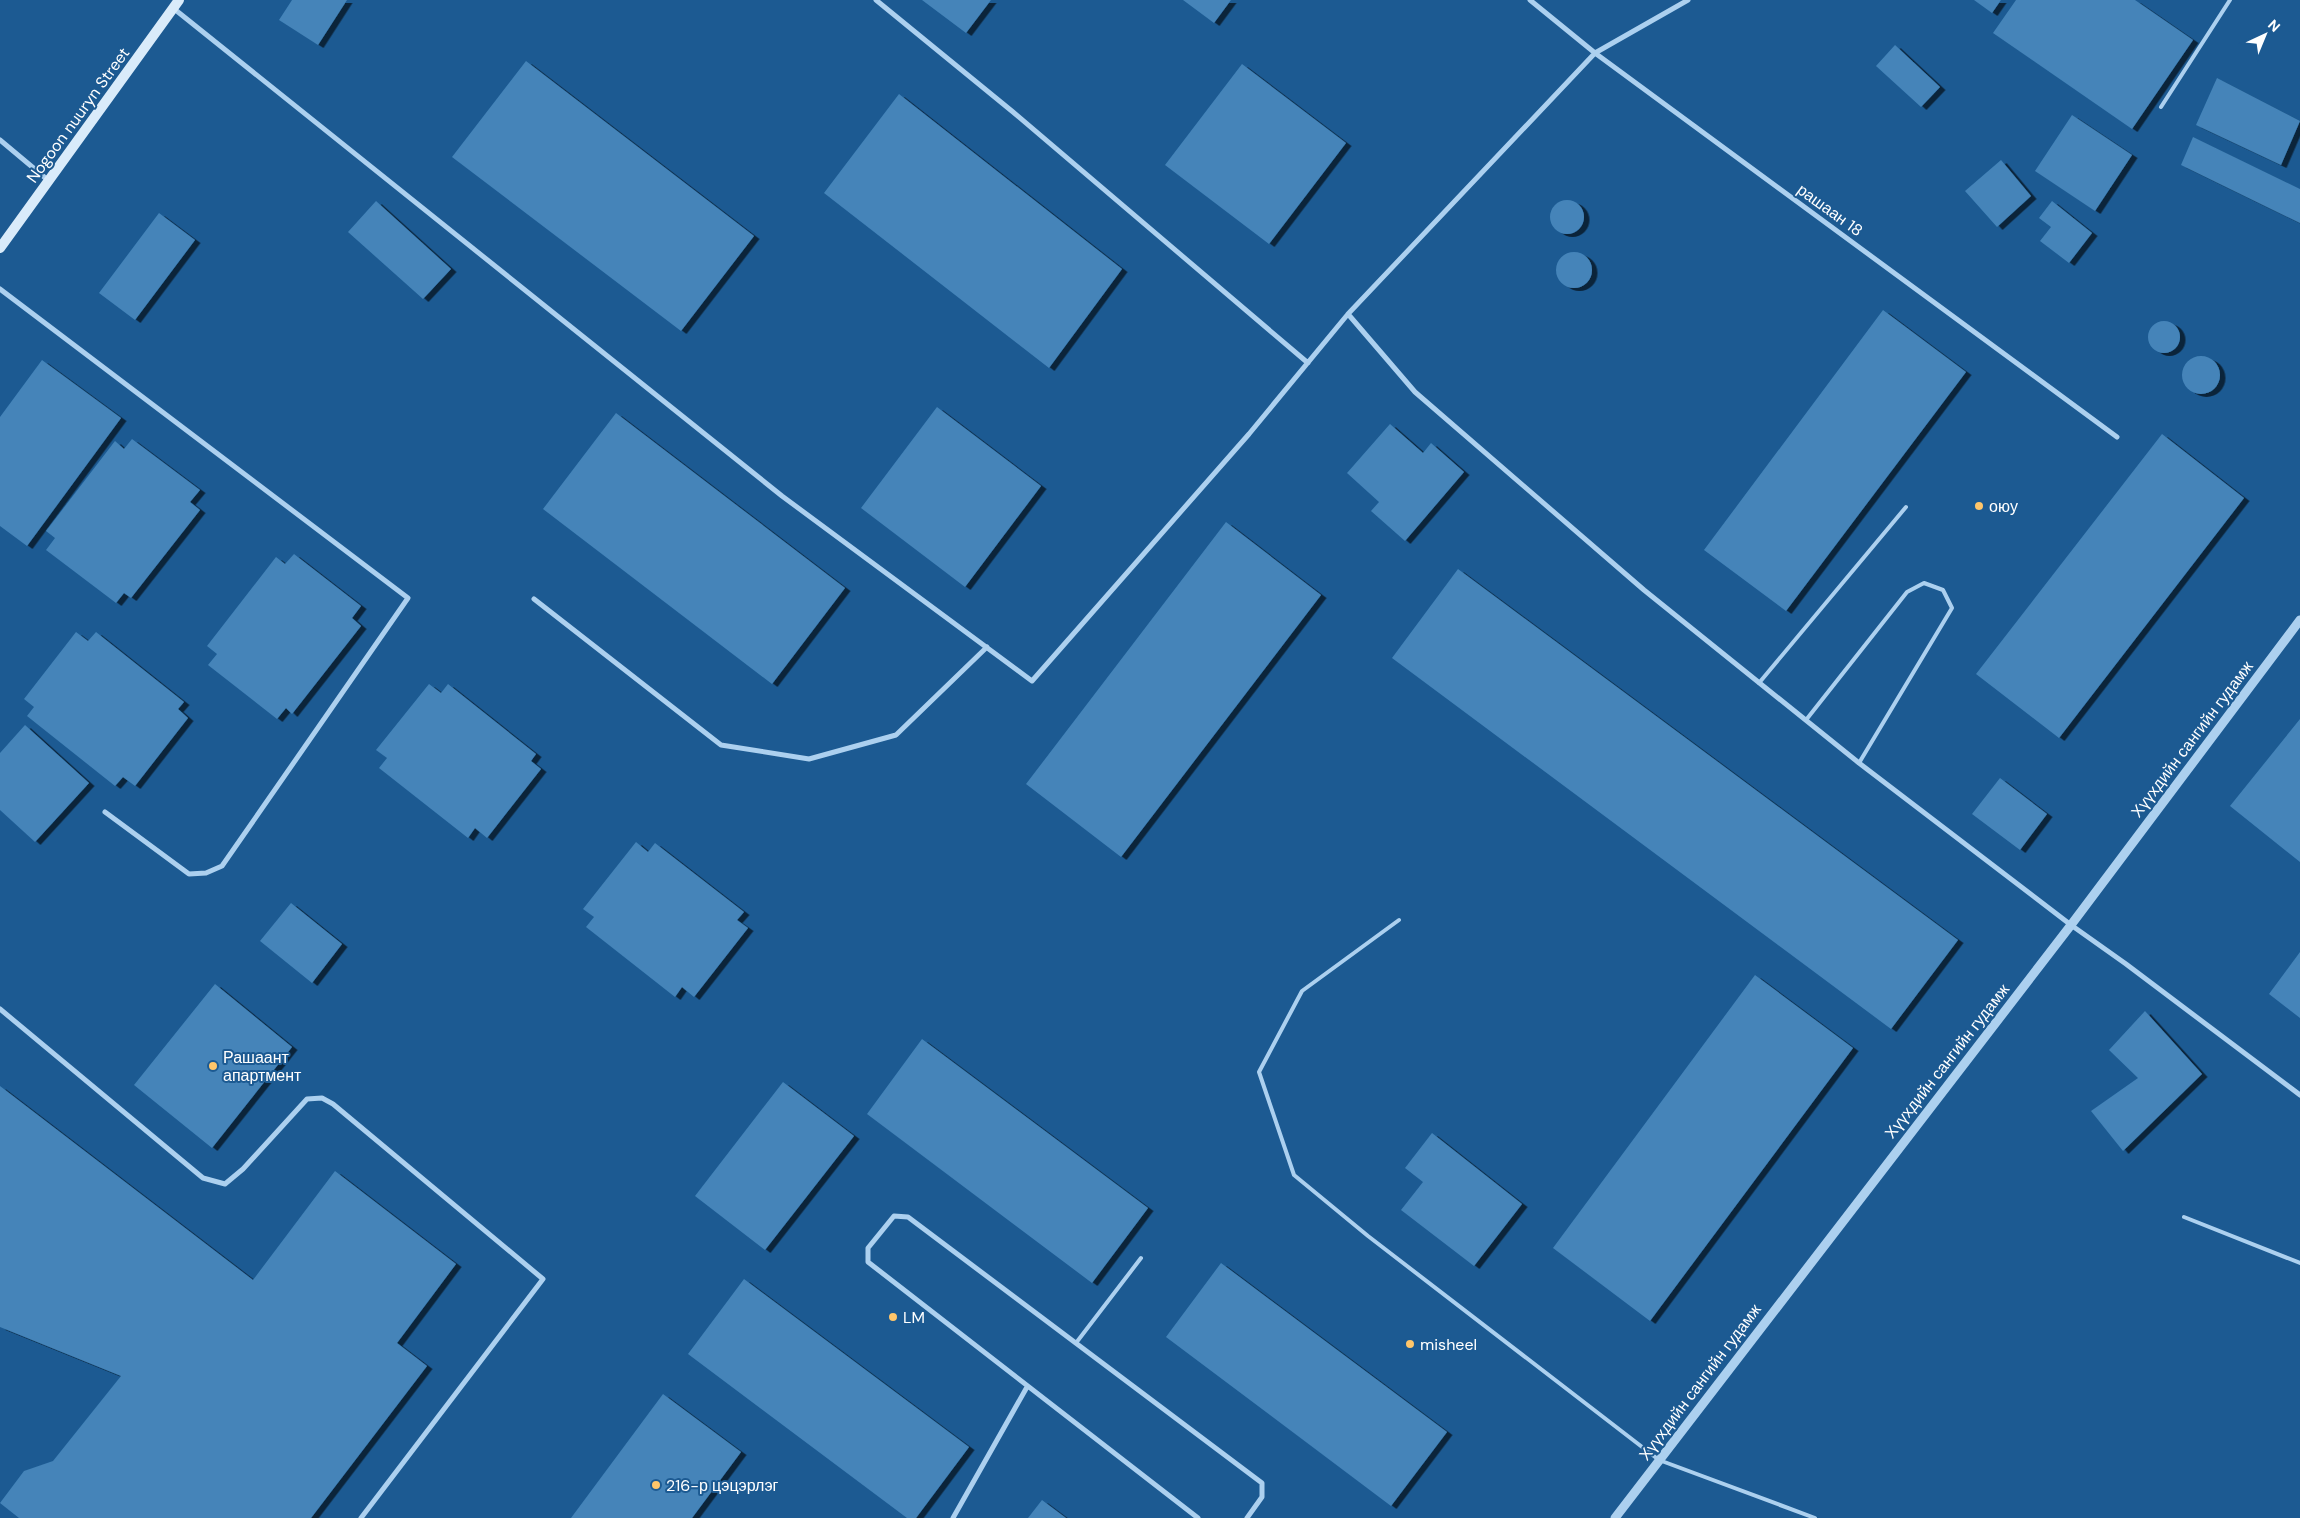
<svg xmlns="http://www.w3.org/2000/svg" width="2300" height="1518" viewBox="0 0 2300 1518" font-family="'DM Sans',sans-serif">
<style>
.building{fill:#4484b9;filter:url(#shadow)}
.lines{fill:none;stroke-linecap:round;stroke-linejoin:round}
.service{stroke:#acd0ef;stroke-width:4}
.minor{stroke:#acd0ef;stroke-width:5}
.tertiary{stroke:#acd0ef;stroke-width:9}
.secondary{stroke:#d9ebfa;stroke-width:10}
.poi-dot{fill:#ffc66a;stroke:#1c5a92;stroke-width:2}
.labels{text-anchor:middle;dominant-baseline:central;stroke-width:4;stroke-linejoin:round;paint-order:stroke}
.street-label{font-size:16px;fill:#fff;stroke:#1c5a92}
.poi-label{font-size:16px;fill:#fff;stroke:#1c5a92;text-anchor:start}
</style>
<defs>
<filter id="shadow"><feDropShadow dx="5.5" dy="3" stdDeviation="0" flood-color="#0009"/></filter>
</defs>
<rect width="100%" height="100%" fill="#1c5a92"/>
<path class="building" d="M292,0H347L318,45L279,20Z
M922,0H991L966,33Z
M1183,0H1231L1214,23Z
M1974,0H2001L1992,13Z
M2016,0H2135L2193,40L2132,129L1993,33Z
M1895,45L1940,87L1921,107L1876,66Z
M526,61L754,236L681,331L452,157Z
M1242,64L1346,143L1269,244L1165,165Z
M2217,78L2300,121L2281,165L2196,125Z
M899,94L1122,269L1049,368L824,193Z
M2072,115L2132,155L2095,211L2035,171Z
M2193,137L2300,189V223L2181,165Z
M2001,160L2031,196L1997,227L1965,191Z
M1550 217a17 17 0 1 1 34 0a17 17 0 1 1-34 0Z
M376,201L451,269L423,299L348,232Z
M2052,201L2092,233L2069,263L2040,241L2051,227L2039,218Z
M159,213L195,240L135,320L99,293Z
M1556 270a18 18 0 1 1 36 0a18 18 0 1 1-36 0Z
M1883,310L1966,372L1786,611L1704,550Z
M2148 337a16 16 0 1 1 32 0a16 16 0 1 1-32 0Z
M2182 375a19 19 0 1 1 38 0a19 19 0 1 1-38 0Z
M42,360L121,418L27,546L0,526V417Z
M937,407L1041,486L965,587L861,508Z
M616,413L845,588L772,684L543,509Z
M1390,424L1423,453L1431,443L1464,472L1405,541L1371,511L1379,502L1347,473Z
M2162,434L2244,498L2059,738L1976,674Z
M132,439L200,490L190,502L200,510L131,598L124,593L116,603L46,550L55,538L46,531L115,441L124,449Z
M1226,522L1321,595L1121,857L1026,784Z
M294,554L361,606L352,618L361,626L292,714L286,708L277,719L208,665L217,654L207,646L276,557L285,564Z
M1458,569L1958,940L1891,1029L1392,658Z
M76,632L88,641L96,632L184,702L178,709L188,718L135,786L123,777L115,786L27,716L34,707L24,699Z
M429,684L441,693L448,684L536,754L531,761L541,769L487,838L475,828L468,838L379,768L387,758L376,750Z
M2300,719V862L2230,806Z
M25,725L89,783L35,842L0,810V753Z
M2000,778L2047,814L2020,850L1972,814Z
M636,842L648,852L655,843L744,912L737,920L748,928L694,997L682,987L675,997L586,927L594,917L583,909Z
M291,903L342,944L312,983L260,941Z
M2300,952V1018L2269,994Z
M1755,975L1853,1048L1650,1321L1553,1248Z
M215,984L292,1047L212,1148L134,1085Z
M2145,1011L2202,1074L2123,1151L2091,1111L2138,1078L2109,1050Z
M922,1039L1148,1208L1092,1283L867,1114Z
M783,1082L854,1136L765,1250L695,1196Z
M0,1086L253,1280L335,1171L456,1264L397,1343L427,1366L311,1518H19L0,1503L24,1471L53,1461L121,1376L0,1327Z
M1432,1133L1522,1204L1474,1266L1401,1210L1423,1182L1405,1168Z
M1221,1263L1447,1432L1391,1506L1166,1337Z
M744,1279L969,1447L916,1518H907L688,1354Z
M663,1394L741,1452L692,1518H571Z
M1042,1500L1066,1518H1028Z"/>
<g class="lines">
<path class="service" d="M2161,107L2230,0
M1759,683L1906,507
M1806,720L1907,592L1924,583L1943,590L1952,608L1859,763
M1399,920L1302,991L1259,1072L1294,1175L1368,1236L1659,1460L1815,1518
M2184,1217L2300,1263
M1076,1343L1141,1258"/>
<path class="minor" d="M876,0L1013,112L1308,363
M1530,0L1595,53L2117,437
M173,8L782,496L1032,681L1249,434L1348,314L1595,53L1688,0
M0,140L49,181
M0,289L408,598L222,866L206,873L189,874L105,812
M1348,314L1415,392L1644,590L1859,763L2071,925L2126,964L2300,1095
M534,599L721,745L809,759L896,735L987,647
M0,1009L203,1178L225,1184L243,1169L307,1099L322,1098L333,1104L543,1279L361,1518
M953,1518L1027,1387
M1198,1518L868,1262V1248L894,1216L908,1217L1262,1483V1497L1247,1518"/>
<path class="tertiary" d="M1615,1518L2071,925L2300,620"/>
<path class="secondary" d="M0,248L179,0"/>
</g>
<g class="poi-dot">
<circle cx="1979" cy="506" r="5"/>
<circle cx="213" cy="1066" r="5"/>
<circle cx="893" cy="1317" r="5"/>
<circle cx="1410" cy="1344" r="5"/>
<circle cx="656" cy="1485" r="5"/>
</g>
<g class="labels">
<g class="street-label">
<text transform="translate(78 115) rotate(-54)">Nogoon nuuryn Street</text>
<text transform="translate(1830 210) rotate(36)">рашаан 18</text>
<text transform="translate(2192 739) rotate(-53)">Хүүхдийн сангийн гудамж</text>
<text transform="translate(1947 1061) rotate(-52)">Хүүхдийн сангийн гудамж</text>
<text transform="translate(1700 1382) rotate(-53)">Хүүхдийн сангийн гудамж</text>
</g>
<g class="poi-label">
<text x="1989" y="506">оюу</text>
<text x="223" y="1057">Рашаант<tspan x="223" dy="18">апартмент</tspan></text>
<text x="903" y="1317">LM</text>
<text x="1420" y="1344">misheel</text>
<text x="666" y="1485">216-р цэцэрлэг</text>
</g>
</g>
<g transform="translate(2265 35) rotate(44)" stroke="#1c5a92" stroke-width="4" paint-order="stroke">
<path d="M0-4L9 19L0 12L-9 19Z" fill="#ffffff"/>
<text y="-8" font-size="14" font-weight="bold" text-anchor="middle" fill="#ffffff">N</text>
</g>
</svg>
